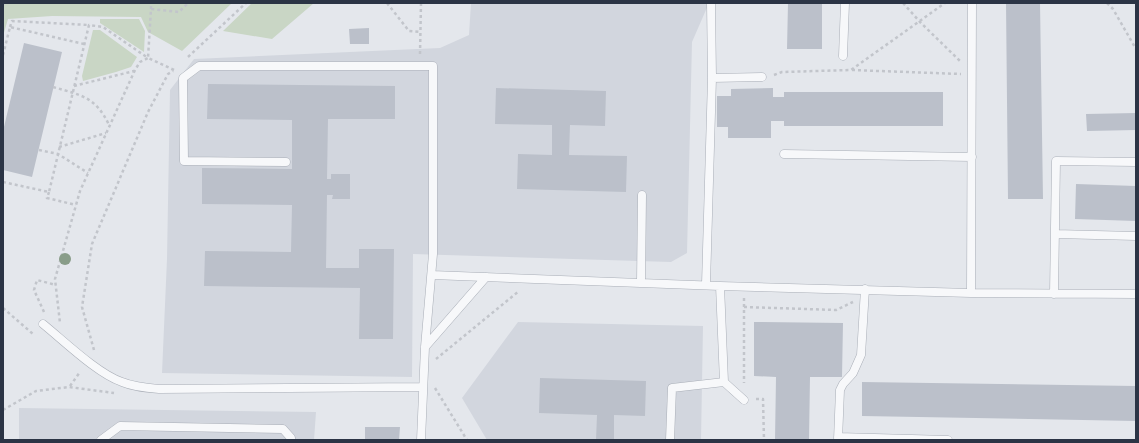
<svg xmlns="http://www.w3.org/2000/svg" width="1139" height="443" viewBox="0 0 1139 443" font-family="Helvetica,sans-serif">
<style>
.built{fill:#d2d6de}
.green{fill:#c9d6c5}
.building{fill:#bbc0ca}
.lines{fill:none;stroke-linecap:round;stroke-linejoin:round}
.service-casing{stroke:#a9aeb7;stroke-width:9}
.path{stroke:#c2c5cb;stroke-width:2.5;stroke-dasharray:3 3;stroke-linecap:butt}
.service{stroke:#f7f8fa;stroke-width:8}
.tree{fill:#899d89}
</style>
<rect width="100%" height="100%" fill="#e4e7ec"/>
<path class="built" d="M471,3H709L692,42L687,253L671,262L413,254L412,377L162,373L167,259L170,90L194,59L440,48L469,35Z
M518,322L703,326L701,440H487L462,398Z
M19,408L316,412L314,440H19Z"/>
<path class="green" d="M3,3H232L182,51L148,32L141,17L52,16L8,19L3,36Z
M252,3H314L272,39L223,31Z
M100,19H139L145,31L144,52L100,23Z
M93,30H100L137,57L131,67L116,72L83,81L82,76Z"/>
<path class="building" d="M788,3H822V49H787Z
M1006,3H1040L1043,199H1008Z
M369,28V44H350L349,29Z
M24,43L62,52L32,177L3,170V131Z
M208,84L395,86V119H328L327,179H331V174H350V199H332L333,195H327L326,268H359V249H394L393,339H359L360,288L204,286L205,251L291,252L292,205L202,204V168L292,169V120L207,119Z
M496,88L606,91L605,126L570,125L569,155L627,156L626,192L517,189L518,154L552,155V125L495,124Z
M773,88V97H784V92H943V126H784V121H771V138H728V127H717V96H731V89Z
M1136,113V130L1087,131L1086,114Z
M1076,184L1136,186V221L1075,219Z
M754,322L843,323L842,377H810L809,440H775L776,377L754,376Z
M540,378L646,381L645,416L614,415V440H596L597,415L539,413Z
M862,382L1136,386V421L862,416Z
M365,427H400L399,440H365Z"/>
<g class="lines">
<g class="service-casing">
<path id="service" d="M711,3L712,78
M843,56L845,3
M784,154L972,157
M286,162L184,161L183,78L199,66H433V254L425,347L421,440
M1055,234L1136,236
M432,275L720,286L971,293L1136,294
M641,282L642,195
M706,284L712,78L762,77
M720,286L724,382L744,400
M971,293L972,3
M1054,294L1056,161L1136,162
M43,324C64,341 98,374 122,382C134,387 146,388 159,389L423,387
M425,347L486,277
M838,437L948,440
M101,440L120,426L283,429L291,438V440
M670,440L672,388L724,382
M838,440L840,390L843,384L853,373L861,355L865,289"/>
</g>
<path class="path" d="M387,3L409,31L421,32
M903,3L920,22L960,61
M1107,3L1113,9L1136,49
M3,5L4,3
M151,9V3
M10,27L12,21L89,25
M420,54L421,3
M3,55L10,27L84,44
M188,57L246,3
M174,70L148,58L151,9L179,12L188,3
M852,70L961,74
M774,75L782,72L851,70L945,3
M74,86L134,71
M53,87C81,95 96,97 109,125
M59,147L106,133
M39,150L58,154L88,173
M3,182L49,192L89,25L103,27L148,58L140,62L135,70L80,191L55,279L60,323
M49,192L47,198L76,205
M744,298V383
M744,307L836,310L853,302
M3,308L33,334
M44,312L34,290L37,280L56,285
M94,350L82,307L92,244L148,112L168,74L173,71
M436,359L519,291
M70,386L80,372
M435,388L467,440
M756,399H763L764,440
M3,410L36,391L69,387L114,393"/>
<use href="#service" class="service"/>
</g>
<circle class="tree" cx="65" cy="259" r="6"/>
<rect width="1139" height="443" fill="none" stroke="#2b3445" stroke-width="8"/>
</svg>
